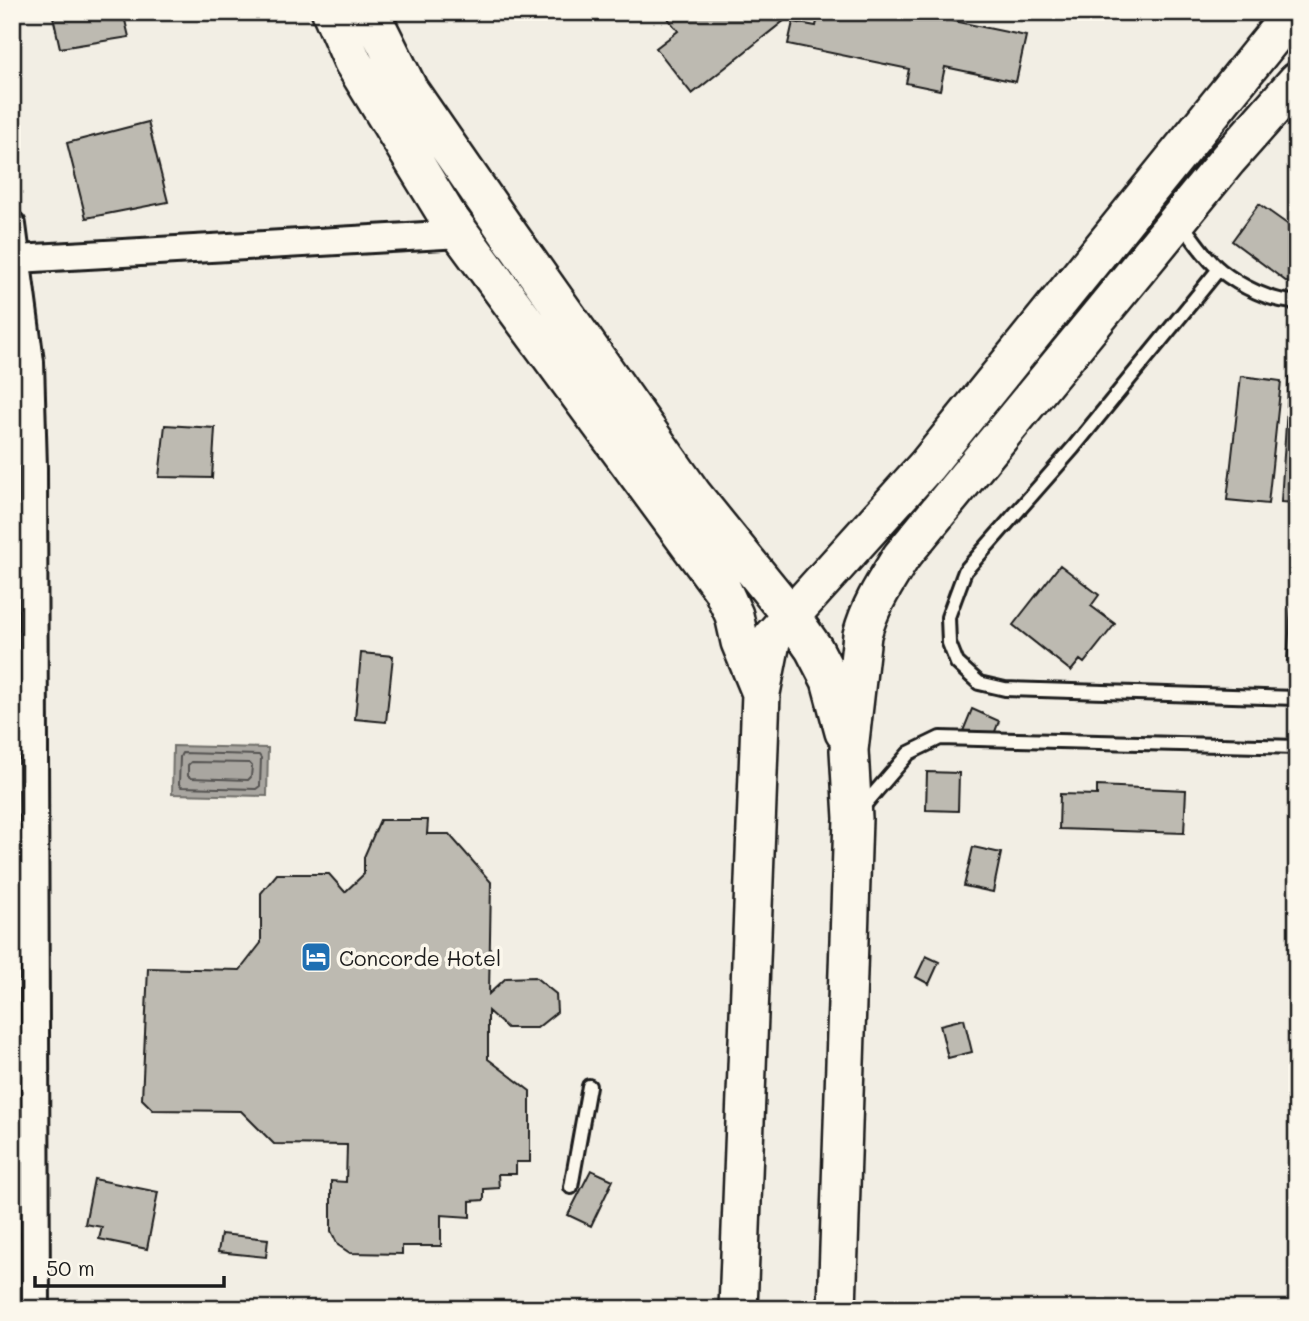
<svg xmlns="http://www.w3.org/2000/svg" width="1309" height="1321" viewBox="0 0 1309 1321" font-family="Mali,sans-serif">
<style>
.water{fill:#a9a6a0;stroke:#716f6b;stroke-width:2}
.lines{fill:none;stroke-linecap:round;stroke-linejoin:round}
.shore{stroke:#545351;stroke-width:2}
.building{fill:#bdbab1;stroke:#1c1c1c;stroke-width:2}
.lane-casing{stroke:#1c1c1c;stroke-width:18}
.street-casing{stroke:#1c1c1c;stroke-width:32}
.secondary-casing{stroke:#1c1c1c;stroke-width:42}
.lane{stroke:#fbf7ec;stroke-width:12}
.street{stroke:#fbf7ec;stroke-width:26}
.secondary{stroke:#fbf7ec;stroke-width:37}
.labels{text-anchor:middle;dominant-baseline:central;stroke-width:7;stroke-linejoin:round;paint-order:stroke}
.poi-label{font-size:21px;fill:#1c1c1c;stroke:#fbf7ec;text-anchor:start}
</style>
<rect width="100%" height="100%" fill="#f2eee4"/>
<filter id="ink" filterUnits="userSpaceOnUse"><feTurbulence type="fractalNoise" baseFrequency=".0143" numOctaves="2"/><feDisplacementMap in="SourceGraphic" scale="14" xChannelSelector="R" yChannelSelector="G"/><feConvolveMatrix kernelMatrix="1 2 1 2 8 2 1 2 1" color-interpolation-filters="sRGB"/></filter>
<g filter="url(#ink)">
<path class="water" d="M173,746L268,748L267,796L172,794Z"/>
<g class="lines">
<path class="shore" d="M182,753L259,755L261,758L260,786L256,789L181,787L179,784L180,757Z
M191,762L249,763L252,766L251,777L248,780L191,778L188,776V765Z"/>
</g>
<path class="building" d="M52,12H123L129,37L60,48Z
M663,12H795L692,94L656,48L678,31Z
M819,12H911L1026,36L1016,82L945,67L940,90L906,83L909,69L788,44L793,22L816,26Z
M148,122L168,202L86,218L67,143Z
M1259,204L1297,231V277L1291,285L1232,241Z
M1241,376L1281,381L1268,504L1227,500Z
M1289,377H1297V503L1281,502Z
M165,425L215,428L212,478L159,477Z
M1296,538H1297V661H1287Z
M1060,565L1099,595L1091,606L1115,624L1084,663L1080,660L1071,671L1013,625Z
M361,653L393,656L386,722L355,719Z
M972,709L999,721L991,742L963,731Z
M927,772L959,773L958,811L926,810Z
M1097,786L1186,790L1184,833L1059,829L1060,794L1097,795Z
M380,820H428L427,834H449L491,882L489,994L506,978L535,977L556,994L557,1012L537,1028H507L488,1011V1059L530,1091V1162H516V1174H498L499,1188L484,1189V1200L470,1201V1217L441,1215V1246H402V1254L350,1253L338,1245L331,1231V1181L346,1182L347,1145L274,1144L241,1111L153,1110L142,1099L148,968L240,970L261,943V893L277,874H329L345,892L364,874V857Z
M973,847L1001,853L993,892L964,886Z
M926,956L939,962L929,984L916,977Z
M964,1019L972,1052L948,1058L940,1025Z
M591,1170L613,1180L591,1226L568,1215Z
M94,1179L158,1192L147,1249L99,1239L102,1227L85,1224Z
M12,1231L20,1233L12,1263Z
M221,1234L268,1239L266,1257L218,1252Z"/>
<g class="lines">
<g class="lane-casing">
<path id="lane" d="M1181,223C1193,238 1205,258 1220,270C1240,286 1271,302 1297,302
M1219,269L1073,448L965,571L948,617L949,643L957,663L979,683L1005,689L1297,698
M860,810L909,753L940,738L1297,747
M571,1187L589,1086"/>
</g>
<g class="street-casing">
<path id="street" d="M12,225L30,362L33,468L36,1309
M17,259L461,234"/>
</g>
<g class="secondary-casing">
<path id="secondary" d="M331,12L353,62L446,214L722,589L734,615L740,642L761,693
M370,12L409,90L508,233L693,495L791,616L814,649L830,680L844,732
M738,1309L761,693L772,637L927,465L1293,12
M837,1309L853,818L849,750L862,635C870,605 885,583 901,557L1228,159L1297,81"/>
</g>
<use href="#lane" class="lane"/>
<use href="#street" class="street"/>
<use href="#secondary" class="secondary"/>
</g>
</g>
<defs>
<g id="hotel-square" transform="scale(1.575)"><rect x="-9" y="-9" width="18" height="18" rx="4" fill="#1f6fb2" stroke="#fbf7ec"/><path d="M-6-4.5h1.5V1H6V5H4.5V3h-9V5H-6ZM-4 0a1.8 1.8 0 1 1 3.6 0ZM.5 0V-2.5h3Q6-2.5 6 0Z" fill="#fff"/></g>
</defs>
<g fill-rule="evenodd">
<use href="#hotel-square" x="316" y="957"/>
</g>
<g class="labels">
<g class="poi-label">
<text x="339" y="957">Concorde Hotel</text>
</g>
</g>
<rect width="1309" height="1321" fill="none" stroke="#fbf7ec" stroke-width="42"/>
<rect x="21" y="21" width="1267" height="1279" fill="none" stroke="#1c1c1c" stroke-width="2.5" filter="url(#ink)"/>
<path d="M35 1276v10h189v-10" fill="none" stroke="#1c1c1c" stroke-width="3.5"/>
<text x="46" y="1276" font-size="21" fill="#1c1c1c" stroke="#fbf7ec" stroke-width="5" paint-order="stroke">50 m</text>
</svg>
